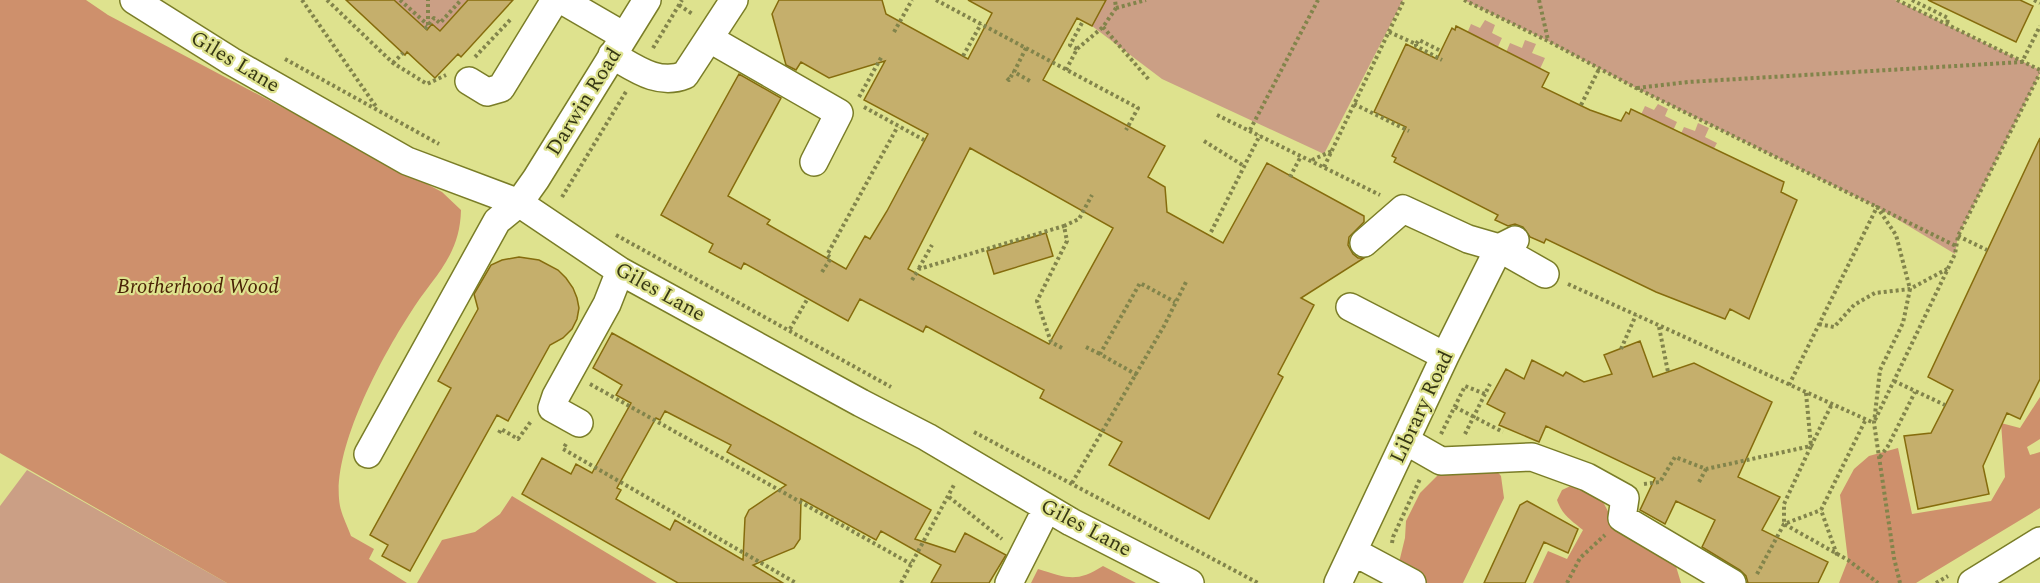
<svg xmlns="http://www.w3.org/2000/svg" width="2040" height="583" viewBox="0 0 2040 583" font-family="Spectral,serif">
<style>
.green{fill:#cb9f85}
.forest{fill:#ce906c}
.building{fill:#c5af6c;stroke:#866c0d;stroke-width:1.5;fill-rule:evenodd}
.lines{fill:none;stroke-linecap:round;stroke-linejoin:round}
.minor-casing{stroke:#7a7d27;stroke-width:30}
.path{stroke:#82844b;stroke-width:4;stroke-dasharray:3 3;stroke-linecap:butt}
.minor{stroke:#fff;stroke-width:27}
.labels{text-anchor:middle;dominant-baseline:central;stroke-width:4.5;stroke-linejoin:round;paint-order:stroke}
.street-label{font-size:21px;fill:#363714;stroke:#dee28e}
.park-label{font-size:21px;font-style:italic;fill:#4a2206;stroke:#dee28e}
</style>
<rect width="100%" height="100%" fill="#dee28e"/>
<path class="green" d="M394,0H468L440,31L432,24L427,30Z
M1098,0H1403L1324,154L1162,79L1092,26Z
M1464,0H1895L2040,70V73L1958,236L1955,254L1877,207L1636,88L1548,41Z
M1485,20L1495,25L1492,33L1502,38L1496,51L1485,45L1487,41L1479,37L1466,36L1471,24L1480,28Z
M1525,40L1536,44L1532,53L1545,58L1539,71L1525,65L1526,61L1505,55L1510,43L1522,48Z
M1658,104L1668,109L1665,116L1677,122L1671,135L1639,119L1645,106L1654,110Z
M1698,123L1709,128L1705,137L1717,143L1710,156L1678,140L1684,127L1695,131Z
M27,470L227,583H0V506Z"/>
<path class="forest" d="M0,0H86L108,15L442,192L461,210C460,258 432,277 409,315C380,360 330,453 340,506C342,516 348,527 351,536L374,549L369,559L407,583H227L0,453Z
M2040,397V439L2027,447L2030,455L2040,452V508L1916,583H1839L1848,560L1840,495L1854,469L1869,456L1898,448L1912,514L1991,501L2005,477L2001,423L2020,428Z
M1449,467L1495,469L1501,476L1504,498L1463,583H1394L1405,538L1406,521L1420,493L1438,475Z
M1577,483L1600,496L1612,519L1675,563L1681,583H1533L1548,551L1567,559L1583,530C1572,521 1562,515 1557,500L1562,490Z
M512,496L657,583H417L442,540L475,532L500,514Z
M1103,566L1136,583H1031L1038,569C1068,578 1076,583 1103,566Z"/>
<path class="building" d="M346,0H394L427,30L432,24L440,31L468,0H513L461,57L458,54L435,78L407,52L405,55Z
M779,0H882L886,14L968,59L992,13L968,0H1106L1092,26L1077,18L1043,80L1165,146L1148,177L1165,187L1167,212L1223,243L1267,163L1364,216V222L1349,237L1348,245L1353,254L1358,258H1364L1301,298L1314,305L1278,374L1283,377L1209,519L1109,465L1122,442L1040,398L1044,390L926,326L923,332L860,299L848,321L744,263L741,269L709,252L713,244L661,215L739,74L781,98L728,196L770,220L767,224L846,269L865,236L870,239L887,211L928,134L864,100L885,61L829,78L801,62L796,70L786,65L772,14ZM970,148L1113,228L1049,344L908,269Z
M1928,0H2020L2033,6L2016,42Z
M1456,26L1549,73L1542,87L1590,110L1621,121L1626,112L1629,114L1631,109L1784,182L1781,192L1797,200L1749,319L1730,309L1725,319L1656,292L1546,239L1544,243L1530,237L1523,227L1515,224L1508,226L1495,220L1498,215L1394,162L1396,158L1392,156L1406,127L1374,112L1406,44L1437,59L1452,28L1455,30Z
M2040,138V379L2020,419L2007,413L1983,466L1989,494L1918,509L1904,436L1931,433L1953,390L1928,377Z
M1046,233L1053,256L994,274L987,251Z
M519,257L539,260L558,270L566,278L573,288L577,298L579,308L577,319L572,329L563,338L550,345L508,421L497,415L410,571L382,556L388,545L370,535L451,388L438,381L478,309L474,294L491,265L502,260Z
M612,333L931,510L915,539L955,552L965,533L1006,555L989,583H931L941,565L881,531L876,540L801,499L800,539L794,548L753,565L783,583H678L522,494L542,458L571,474L576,464L592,473L631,403L616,395L622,385L593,368ZM665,411L731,445L727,452L786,485L749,510L745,518L743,560L675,520L670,530L616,499L621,490L617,488L656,418L660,420Z
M1640,341L1653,377L1694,363L1772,402L1738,477L1780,497L1762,530L1828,562L1818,583H1748L1746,576L1740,570L1702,547L1715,520L1676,501L1665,524L1640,510L1655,478L1546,426L1539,442L1499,425L1505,413L1487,404L1506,369L1524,379L1532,360L1563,376L1566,372L1584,382L1612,374L1604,355Z
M1527,501L1578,529L1568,553L1544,542L1525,583H1484L1520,505Z"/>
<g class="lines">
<g class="minor-casing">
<path id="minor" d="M134,0L231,61L407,161L519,203L620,271L861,403L927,437L1071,522L1190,583
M562,0L624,36
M710,39L839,113L814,162
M612,55C635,68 658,86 685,75L734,0
M469,81L487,92L501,88L555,0
M1364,243L1403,209L1468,239L1499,248L1545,274
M1350,307L1445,356
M579,423L552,408L556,396L607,304L620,271
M1406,441L1441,461L1532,457L1587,477L1625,498L1622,518L1732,583
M368,454L497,221L519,203L536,179L647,0
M1354,552L1412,583
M1009,583L1047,508
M1338,583L1445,356L1499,248L1515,240
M1972,583L2040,541"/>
</g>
<path class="path" d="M302,0L377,108
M327,0L393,63L427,84L446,75
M400,0L428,25
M936,0L1138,108L1126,130
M1464,0L1548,41L1636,88L1956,246
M1539,0L1548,40
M1897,0L2040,70
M1912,0L1948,18L1947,25
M2034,0L2040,3
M679,5L694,15
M1116,8L1146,0
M428,25V0
M1103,27L1150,81
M425,29L434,18L440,23L461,0
M894,32L912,0
M1389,32L1416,44L1419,40L1441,51
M1416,44V46L1442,60
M653,48L682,0
M1026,48L1014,72L1030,81
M1077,49L1070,45L1083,21
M963,56L981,24
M475,57L511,19
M285,59L439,144
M393,63L403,53
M1066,70L1077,49L1103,27L1116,8L1115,0
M1007,78L1009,80L1013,73
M1637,88L1688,82L2022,62L2040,26
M859,97L882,56
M1354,104L1409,131
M1581,105L1599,69
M864,107L924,140
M1217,115L1380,195
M1250,130L1318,0
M1204,141L1244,166
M1312,160L1332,151
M1324,167L1404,0
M1290,177L1301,156
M562,197L627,90
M1211,232L1260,135
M616,235L891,387
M1958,236L1987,250
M919,268L932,245
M822,272L831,258L827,255L898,126
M912,280L919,269L1064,226
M1568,284L1874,423
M1819,324L1834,327L1854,305L1875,293L1910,289L1947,269
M1659,327L1668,372
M790,329L808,298
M1086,347L1100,354
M1062,348L1051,342L1037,301L1067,241L1064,226L1079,219L1092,195
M1621,349L1636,315
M1137,375L1100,354L1140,283L1175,302
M1894,381L1945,405
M590,384L911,564
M1789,385L1877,207L1896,235L1910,289L1903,323L1880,370L1874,423L1894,558L1900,583
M1806,393L1811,446L1784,504V524L1848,560L1878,583
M1455,407L1503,432
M1875,420L1955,254L1958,236L2040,73
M974,432L1258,583
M499,433L501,429L518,439L532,420
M1441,434L1465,386L1485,394L1490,384
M1465,434L1485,394
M566,444L563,449L796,583
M1880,457L1888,446L1915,392
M1699,482L1706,469
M1072,483L1164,326L1186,282
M1644,484L1660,482L1675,457L1706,469L1811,446L1832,404
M949,497L1002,539
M1392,543L1393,537L1420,479
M1837,555L1821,510L1866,419
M1757,574L1784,524L1821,510
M901,583L955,483
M1567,583L1580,558L1605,535
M1936,583L1948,576"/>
<use href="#minor" class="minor"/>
</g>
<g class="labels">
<g class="street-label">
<text transform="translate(235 62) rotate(31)">Giles Lane</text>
<text transform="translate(584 102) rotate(-58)">Darwin Road</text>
<text transform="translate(660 292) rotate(29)">Giles Lane</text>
<text transform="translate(1422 407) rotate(-65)">Library Road</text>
<text transform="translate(1086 528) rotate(28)">Giles Lane</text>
</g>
<g class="park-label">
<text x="198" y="287">Brotherhood Wood</text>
</g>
</g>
</svg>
